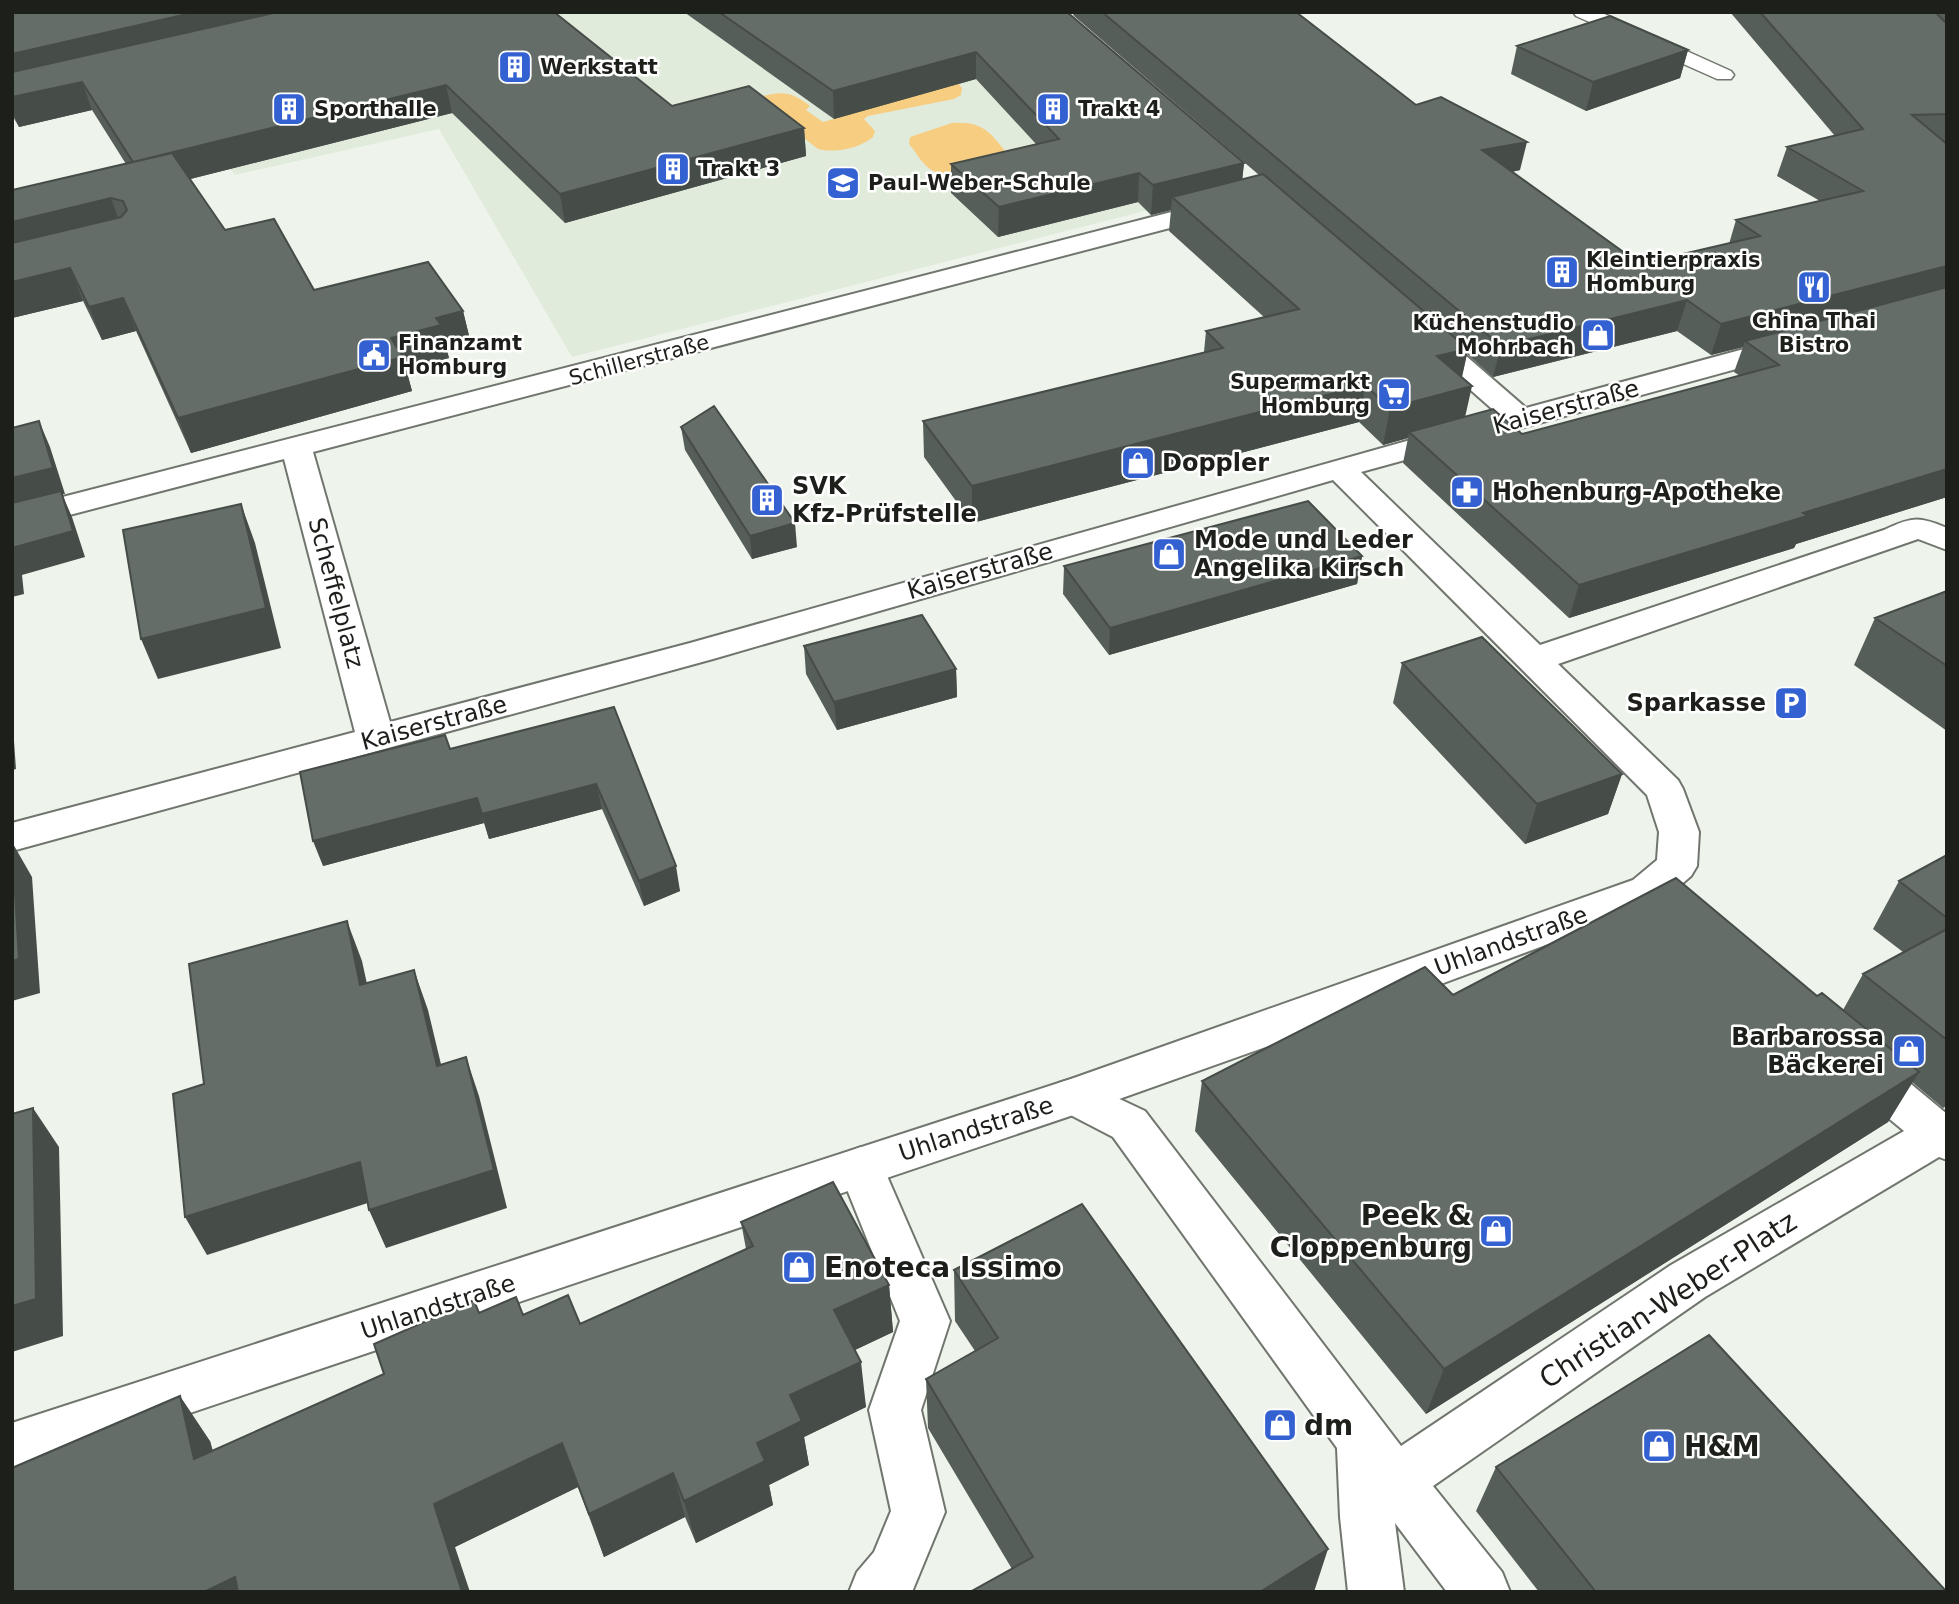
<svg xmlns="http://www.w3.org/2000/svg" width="1959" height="1604" viewBox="0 0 1959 1604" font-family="'DejaVu Sans',sans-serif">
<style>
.built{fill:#e1ebdb}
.green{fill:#f7cd81}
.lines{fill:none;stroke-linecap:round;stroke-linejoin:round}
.service-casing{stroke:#70766d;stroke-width:3}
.pedestrian-casing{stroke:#70766d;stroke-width:4}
.minor-casing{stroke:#70766d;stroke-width:4}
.service{fill:#fff;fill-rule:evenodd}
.pedestrian{fill:#fff;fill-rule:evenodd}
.minor{fill:#fff;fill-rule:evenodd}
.wall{fill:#565e59;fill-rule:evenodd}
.shaded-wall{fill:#464c48}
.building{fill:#646d67;stroke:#464c48;stroke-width:2}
.labels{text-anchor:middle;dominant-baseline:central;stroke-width:5;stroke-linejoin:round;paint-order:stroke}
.far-poi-label{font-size:21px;font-weight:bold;fill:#1d1f1b;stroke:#fff;text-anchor:start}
.far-street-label{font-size:21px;fill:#1d1f1b;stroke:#fff}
.street-label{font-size:24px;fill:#1d1f1b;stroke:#fff}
.poi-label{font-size:24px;font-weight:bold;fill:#1d1f1b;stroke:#fff;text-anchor:start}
.near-poi-label{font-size:28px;font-weight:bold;fill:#1d1f1b;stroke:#fff;text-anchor:start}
.near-street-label{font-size:28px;fill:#1d1f1b;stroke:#fff}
</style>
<rect width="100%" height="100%" fill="#eef4eb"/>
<path class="built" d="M462,12H1023L1223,191L572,357L439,129L235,175L169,91Z"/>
<path class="green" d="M958,83L962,88L961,95L954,99L868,116L864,119L875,131L873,137C858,149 836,153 818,149L752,98C780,93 787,88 810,106L806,110L823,122Z
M952,123C985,121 990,133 1010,157C988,163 951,184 930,169C922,164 916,152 909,144L910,137Z"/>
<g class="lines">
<g class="service-casing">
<path id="service" d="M1573,12H1600L1731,71L1734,75L1731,79H1717L1576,16Z"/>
</g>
<g class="pedestrian-casing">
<path id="pedestrian" d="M1860,1050L1876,1055L1947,1114V1160L1939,1157L1705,1297L1433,1486L1502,1572L1510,1592H1447L1395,1523L1404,1592H1348L1340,1517L1337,1448L1113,1137L1059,1109L1053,1096L1059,1083L1075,1078L1145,1111L1401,1446L1671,1265L1904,1131L1844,1081L1838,1068L1844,1055Z
M861,1147L877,1153L950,1321L921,1410L945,1512L912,1592H849L857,1572L874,1552L891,1511L869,1410L900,1321L838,1167L845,1153Z"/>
</g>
<g class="minor-casing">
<path id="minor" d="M1222,199L1231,202L1235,207L1231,212L313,452L390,722L690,643L1499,415L1415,341L1411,335L1415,329L1425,326L1435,329L1526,408L1788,337L1798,340L1802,346L1798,352L1361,472L1540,645L1884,530C1912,517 1918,516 1947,528V550L1918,539L1558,664L1678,780L1683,789L1699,832L1697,866L1691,876L1661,902L1406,997L1091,1109L12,1473V1423L1071,1079L1633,880L1657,860L1659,832L1647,795L1333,480L713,659L12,851V823L355,732L284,459L12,530V510Z"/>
</g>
<use href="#service" class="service"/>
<use href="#pedestrian" class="pedestrian"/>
<use href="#minor" class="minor"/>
</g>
<path class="wall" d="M12,12L672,106L804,128L806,156L565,223L452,113L190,179L225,230L314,290L463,311L471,344L447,351L449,358L406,369L412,391L191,453L136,331L102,340L83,301L12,318L126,164L92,110L19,127L12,115Z
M684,12H1067L1244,163L1242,180L1259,175L1074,16L1072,12H1296L1416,105L1520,170L1512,172L1640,264L1729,244L1736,220L1820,201L1777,176L1787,147L1835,136L1730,12H1947V142H1944L1947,144V497L1796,544L1794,548L1569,618L1403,463L1408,438L1383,445L1359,422L972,523L924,457L923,421L1204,352L1206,331L1264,317L1169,231L1171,210L1151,215L1138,202L998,237L951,193V164L1036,144L976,79L834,119ZM1677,331L1711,355L1743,347L1734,372L1740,376L1522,434L1465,417L1462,377L1467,354L1493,377Z
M1517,46L1688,50L1680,78L1586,111L1511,74Z
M681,427L797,547L752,559L685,450Z
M1362,556L1357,584L1109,655L1063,594L1064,566Z
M1947,591V731L1854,665L1875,618Z
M804,646L956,669L957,697L837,730L806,674Z
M1402,663L1622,774L1608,814L1525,844L1393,703Z
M614,707L680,891L644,906L602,809L489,839L484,823L323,866L450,749Z
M1947,855V1106L1943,1108L1912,1082L1888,1122L1426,1414L1195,1131L1202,1081L1453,995L1817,996L1843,1010L1863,974L1903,952L1873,929L1899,881Z
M741,1222L889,1285L893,1332L855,1350L866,1407L804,1437L809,1465L769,1485L773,1505L696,1543L685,1517L604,1557L578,1487L455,1547L12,1592L210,1441L213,1451L384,1374L479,1313L523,1315L580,1324L746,1249Z
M954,1270L1328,1549L1012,1569L928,1428L926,1379L975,1351L955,1321Z
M1496,1467L1947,1592H1539L1476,1511Z"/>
<path class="shaded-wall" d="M196,12H318L12,84V54Z
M1688,50L1680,78L1586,111L1593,82Z
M976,52V79L834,119L833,91Z
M82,82L92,110L19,127L12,110V97Z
M446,85L452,113L143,191L133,162Z
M804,128L806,156L565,223L560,194Z
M1527,142L1520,170L1476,179L1482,150Z
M1244,163L1241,192L1172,197L1171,210L1151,215L1153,185Z
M1139,173L1138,202L998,237L999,207Z
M111,198L122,229L12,257V222Z
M1947,266V292L1745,341L1743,347L1711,355L1721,324Z
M70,268L83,301L12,318V282Z
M123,298L136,331L102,340L89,307Z
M1687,300L1677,331L1493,377L1501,346Z
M463,311L471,344L447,351L449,358L406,369L412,391L191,453L178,418L391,338L436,318Z
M1468,349L1460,385L1437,356Z
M1365,385L1359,422L972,523V486Z
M1472,386L1464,422L1409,432L1408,438L1383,445L1390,408Z
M39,421L50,447L65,494H62L72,517L85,557L22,575L24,594L12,597V478Z
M1947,469V497L1796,544L1794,548L1569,618L1579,585L1803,513Z
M241,504L255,543L281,648L158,679L141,639Z
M795,523L797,547L752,559L750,536Z
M1362,556L1357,584L1109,655L1110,628Z
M956,669L957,697L837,730L834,702Z
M12,713L16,769L12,770Z
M1622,774L1608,814L1525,844L1537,804Z
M596,784L602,809L489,839L482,814Z
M477,798L484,823L323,866L313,841Z
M12,842L32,877L40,993L12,1001Z
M676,866L680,891L644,906L639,881Z
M347,921L362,961L376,1025L360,985Z
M414,970L428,1010L451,1106L437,1066Z
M466,1057L479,1096L507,1208L386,1248L369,1210Z
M1919,1072L1888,1122L1426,1414L1444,1369Z
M33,1108L59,1147L63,1336L12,1352V1306Z
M360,1162L377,1200L207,1255L185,1217Z
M889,1285L893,1332L840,1357L834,1310Z
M861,1362L866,1407L804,1437L809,1465L769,1485L773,1505L696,1543L684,1501L790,1395Z
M180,1396L210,1441L225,1503L194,1459Z
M562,1443L578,1487L455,1547L470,1592H462L434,1504Z
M673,1473L685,1517L604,1557L589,1514Z
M1328,1549L1314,1592H1260Z
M235,1577L246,1592H204Z"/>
<path class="building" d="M12,12H196L12,54Z
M278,12H554L672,106L749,86L804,128L560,194L446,85L133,162L82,82L12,97V72Z
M719,12H1067L1244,163L1153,185L1139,173L999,207L951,164L1059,139L976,52L833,91Z
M1102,12H1296L1416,105L1441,97L1527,142L1482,150L1640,264L1760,236L1736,220L1863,191L1787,147L1863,129L1760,12H1935L1947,24V114L1912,115L1947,144V266L1721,324L1687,300L1501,346Z
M1610,16L1688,50L1593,82L1517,46Z
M172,153L225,230L274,219L314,290L428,262L463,311L436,318L441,325L391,338L403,357L178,418L123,298L89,307L70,268L12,282V243L121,217L127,210L123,201L111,198L12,222V190Z
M1263,174L1468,349L1437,356L1472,386L1390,408L1365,385L972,486L923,421L1223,348L1206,331L1299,309L1172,197Z
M1947,287V469L1803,513L1807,516L1579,585L1409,432L1493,409L1522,434L1779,365L1745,341Z
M714,406L795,523L750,536L681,427Z
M39,421L53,468L12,478V428Z
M61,491L73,531L12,548V503Z
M1308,501L1362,556L1110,628L1064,566Z
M241,504L266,608L141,639L123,530Z
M1947,591V666L1875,618Z
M922,615L956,669L834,702L804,646Z
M1482,637L1622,774L1537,804L1402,663Z
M614,707L676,866L639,881L596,784L482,814L477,798L313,841L300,772L445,735L450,749Z
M12,842L19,959L12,961Z
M1947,855V918L1899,881Z
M1676,878L1817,996L1822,993L1919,1072L1444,1369L1202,1081L1425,967L1453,995Z
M347,921L360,985L414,970L437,1066L466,1057L494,1170L369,1210L360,1162L185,1217L173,1094L204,1084L189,964Z
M1947,929V1040L1863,974Z
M33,1108L36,1299L12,1306V1114Z
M833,1182L889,1285L834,1310L861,1362L790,1395L802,1421L757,1443L765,1461L684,1501L673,1473L589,1514L562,1443L434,1504L462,1592H238L235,1577L204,1592H12V1468L180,1396L194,1459L384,1374L374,1344L474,1300L479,1313L516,1297L523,1315L568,1295L580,1324L753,1246L741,1222Z
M1082,1204L1328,1549L1260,1592H970L1033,1557L926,1379L998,1338L954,1270Z
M1709,1335L1947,1592H1596L1496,1467Z"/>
<defs>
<g id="building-square" transform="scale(1.75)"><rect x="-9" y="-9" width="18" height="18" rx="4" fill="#3461d1" stroke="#fff"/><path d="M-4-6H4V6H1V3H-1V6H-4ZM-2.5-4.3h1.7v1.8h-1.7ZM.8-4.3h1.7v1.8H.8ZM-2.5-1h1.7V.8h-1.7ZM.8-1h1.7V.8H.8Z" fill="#fff"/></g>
<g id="school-square" transform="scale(1.75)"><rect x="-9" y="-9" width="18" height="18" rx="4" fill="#3461d1" stroke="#fff"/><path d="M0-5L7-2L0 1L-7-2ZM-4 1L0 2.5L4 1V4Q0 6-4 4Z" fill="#fff"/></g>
<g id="restaurant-square" transform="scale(1.75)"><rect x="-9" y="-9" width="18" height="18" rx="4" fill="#3461d1" stroke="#fff"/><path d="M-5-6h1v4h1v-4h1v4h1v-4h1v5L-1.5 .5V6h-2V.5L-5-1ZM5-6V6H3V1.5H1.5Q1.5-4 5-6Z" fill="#fff"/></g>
<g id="shop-square" transform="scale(1.75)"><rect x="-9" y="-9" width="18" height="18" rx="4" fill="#3461d1" stroke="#fff"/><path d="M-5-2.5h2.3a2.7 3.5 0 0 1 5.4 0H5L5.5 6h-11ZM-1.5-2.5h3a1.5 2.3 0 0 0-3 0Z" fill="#fff"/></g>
<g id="civic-square" transform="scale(1.75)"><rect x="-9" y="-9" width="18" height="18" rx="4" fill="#3461d1" stroke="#fff"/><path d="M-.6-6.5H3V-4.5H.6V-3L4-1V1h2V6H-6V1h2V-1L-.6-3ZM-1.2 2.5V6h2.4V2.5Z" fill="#fff"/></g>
<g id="supermarket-square" transform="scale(1.75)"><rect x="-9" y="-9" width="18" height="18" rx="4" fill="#3461d1" stroke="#fff"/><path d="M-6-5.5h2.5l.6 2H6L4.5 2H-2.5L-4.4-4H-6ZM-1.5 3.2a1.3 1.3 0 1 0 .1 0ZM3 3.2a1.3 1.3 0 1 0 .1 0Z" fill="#fff"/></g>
<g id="pharmacy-square" transform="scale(1.75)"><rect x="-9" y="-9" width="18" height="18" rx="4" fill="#3461d1" stroke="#fff"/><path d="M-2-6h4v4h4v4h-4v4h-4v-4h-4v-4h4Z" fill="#fff"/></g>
<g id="parking-square" transform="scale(1.75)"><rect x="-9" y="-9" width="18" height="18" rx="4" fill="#3461d1" stroke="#fff"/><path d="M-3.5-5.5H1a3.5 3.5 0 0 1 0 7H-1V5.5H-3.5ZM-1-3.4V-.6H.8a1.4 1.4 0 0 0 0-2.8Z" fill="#fff"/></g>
</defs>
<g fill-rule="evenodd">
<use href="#building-square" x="515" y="67"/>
<use href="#building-square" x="289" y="109"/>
<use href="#building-square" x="1053" y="109"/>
<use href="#building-square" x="673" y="169"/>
<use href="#school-square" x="843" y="183"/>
<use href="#building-square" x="1562" y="272"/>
<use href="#restaurant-square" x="1814" y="287"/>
<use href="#shop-square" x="1598" y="335"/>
<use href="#civic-square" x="374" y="355"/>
<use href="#supermarket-square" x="1394" y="394"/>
<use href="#shop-square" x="1138" y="463"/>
<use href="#pharmacy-square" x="1467" y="492"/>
<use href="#building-square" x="767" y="500"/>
<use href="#shop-square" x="1169" y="554"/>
<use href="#parking-square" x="1791" y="703"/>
<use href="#shop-square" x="1909" y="1051"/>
<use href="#shop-square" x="1496" y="1231"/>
<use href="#shop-square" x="799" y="1267"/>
<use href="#shop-square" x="1280" y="1425"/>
<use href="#shop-square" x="1659" y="1446"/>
</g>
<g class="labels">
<g class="far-poi-label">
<text x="540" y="67">Werkstatt</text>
<text x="314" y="109">Sporthalle</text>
<text x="1078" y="109">Trakt 4</text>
<text x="698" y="169">Trakt 3</text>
<text x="868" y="183">Paul-Weber-Schule</text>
<text x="1586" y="260">Kleintierpraxis<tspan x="1586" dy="24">Homburg</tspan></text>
<text x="1814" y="321" text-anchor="middle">China Thai<tspan x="1814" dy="24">Bistro</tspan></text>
<text x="1574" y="323" text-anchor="end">Küchenstudio<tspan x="1574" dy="24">Mohrbach</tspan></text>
<text x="398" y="343">Finanzamt<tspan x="398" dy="24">Homburg</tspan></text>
<text x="1370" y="382" text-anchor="end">Supermarkt<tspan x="1370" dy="24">Homburg</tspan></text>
</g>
<g class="far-street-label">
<text transform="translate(639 360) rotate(-15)">Schillerstraße</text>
</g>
<g class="street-label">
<text transform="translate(1566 407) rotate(-15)">Kaiserstraße</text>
<text transform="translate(980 571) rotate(-16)">Kaiserstraße</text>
<text transform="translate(336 593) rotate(75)">Scheffelplatz</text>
<text transform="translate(434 723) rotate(-15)">Kaiserstraße</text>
<text transform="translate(1511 941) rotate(-20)">Uhlandstraße</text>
<text transform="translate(976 1129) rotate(-18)">Uhlandstraße</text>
<text transform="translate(438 1307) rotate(-18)">Uhlandstraße</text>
</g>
<g class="poi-label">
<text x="1162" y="463">Doppler</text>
<text x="792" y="486">SVK<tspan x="792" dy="28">Kfz-Prüfstelle</tspan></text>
<text x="1492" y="492">Hohenburg-Apotheke</text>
<text x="1194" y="540">Mode und Leder<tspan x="1194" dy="28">Angelika Kirsch</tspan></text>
<text x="1766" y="703" text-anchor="end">Sparkasse</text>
<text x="1884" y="1037" text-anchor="end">Barbarossa<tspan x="1884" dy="28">Bäckerei</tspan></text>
</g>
<g class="near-poi-label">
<text x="1472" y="1215" text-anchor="end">Peek &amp;<tspan x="1472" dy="32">Cloppenburg</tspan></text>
<text x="824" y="1267">Enoteca Issimo</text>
<text x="1304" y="1425">dm</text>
<text x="1684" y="1446">H&amp;M</text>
</g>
<g class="near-street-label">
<text transform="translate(1668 1300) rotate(-33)">Christian-Weber-Platz</text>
</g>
</g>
<rect width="1959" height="1604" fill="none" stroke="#1d1f1b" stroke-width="28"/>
</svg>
